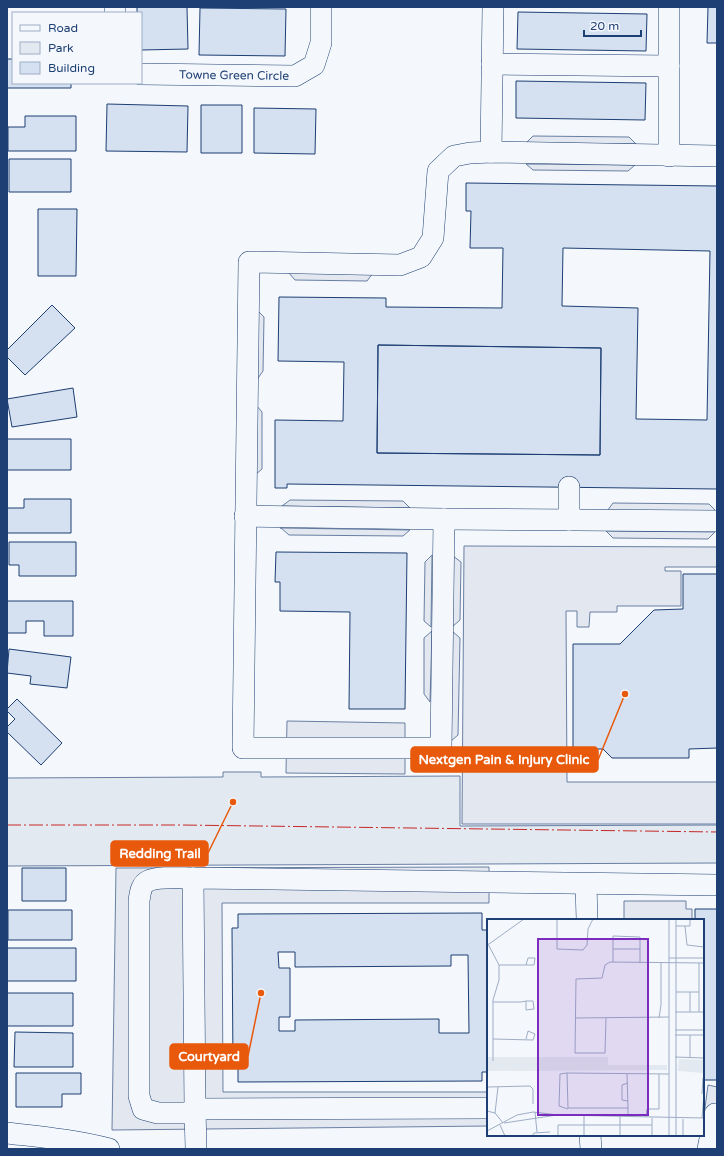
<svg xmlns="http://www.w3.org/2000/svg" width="724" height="1156" viewBox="0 0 724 1156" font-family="'Varela Round',sans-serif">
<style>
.green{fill:#e3e9f0;stroke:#687fa3}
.parking{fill:#e3e8f0;stroke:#687fa3}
.building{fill:#d5e0f0;stroke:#1d3f73;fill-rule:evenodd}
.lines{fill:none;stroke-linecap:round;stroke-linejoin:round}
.minor-casing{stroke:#1d3f73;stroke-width:22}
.minor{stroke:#f4f7fb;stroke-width:21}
.power{stroke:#c62828;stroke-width:1;stroke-dasharray:14 3 2 3;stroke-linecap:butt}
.labels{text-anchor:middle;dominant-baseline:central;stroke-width:3;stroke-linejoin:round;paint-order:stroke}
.street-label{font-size:12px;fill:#1d3f73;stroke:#f4f7fb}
.inset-road{fill:none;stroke:#9eadc5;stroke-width:1}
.view{fill:#7b2cbf;fill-opacity:0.15;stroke:#7b2cbf;stroke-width:2}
.inset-edge{fill:none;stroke:#1d3f73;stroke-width:2}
.leader{fill:none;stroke:#e8590c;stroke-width:1.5}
.callout-dot{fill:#e8590c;stroke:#f4f7fb;stroke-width:1.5}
.callout{fill:#e8590c;stroke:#e8590c;stroke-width:1.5}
.callout-label{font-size:13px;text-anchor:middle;font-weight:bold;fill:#fff}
</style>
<rect width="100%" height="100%" fill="#f4f7fb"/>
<path class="green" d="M223,772H261V777L460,776V826L717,825V863L7,866V778L223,777Z"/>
<path class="parking" d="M533,136L629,137L636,144L526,143Z
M526,164L635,165L628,171L533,170Z
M288,272L373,273L367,281L295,280Z
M257,310L264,317L263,371L256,381Z
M256,405L262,412V469L255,475Z
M290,500L403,501L410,508L282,506Z
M613,503L709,504L716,511H607Z
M281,528H280L410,530L403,536L289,535Z
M606,531L715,532L708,539L613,538Z
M464,546L717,547V567H665V571H681V606H617V612H590L589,627H577V611H566L567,782H717V824H462Z
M432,555L431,627L424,621L425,562Z
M453,556L461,562L460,620L452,627Z
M432,631L430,702L424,694V638Z
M452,631L460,638L458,735L451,741Z
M287,721L405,723V774L286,773Z
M489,867V903H222L223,1092H488V1126L112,1130L116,868Z
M624,901H686V909H692V920H624Z
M708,1085L717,1087V1125L703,1123Z"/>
<path class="building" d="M137,7H187L188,49L141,50V13H137Z
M708,7H717V43H707Z
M200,8L286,9L285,56L199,55Z
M518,12L647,14L646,51L517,49Z
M7,59H13V83H71V88H7Z
M516,81L646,83L645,120L516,118Z
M107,104L188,106L187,152L106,151Z
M201,105H242V153H201Z
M254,108L316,109L315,154L254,153Z
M25,116H76V151H8V127H25Z
M9,159H71V192H9Z
M466,183L717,186V489L287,484V488H275V420L343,421L344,362L278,361L279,297L386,298V307L502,308L503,248H470L471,211H466ZM563,248L710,251L707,420L636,419L638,308L562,306ZM378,345L601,348L600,455L377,453Z
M38,209H77L76,276H38Z
M52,305L75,328L25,375L7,357V350Z
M378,345L601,348L600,455L377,453Z
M73,388L77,417L12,427L7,399Z
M7,439H71V470H7Z
M24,499H71V533H7V508H24Z
M9,542H76V576H19V565H9Z
M276,552L407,553L405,709H349L350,612L280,611V582H275Z
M683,574H717V748L689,749V758H612L603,749H573V644H620L654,610L683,609Z
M7,601H73V636H44V621H26V633H7Z
M9,649L71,657L67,688L30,684L31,676L7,673Z
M17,699L62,743L41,765L7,732V727L15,719L7,711V709Z
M22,868H66V901H22Z
M695,909H717V1080H703V920H695Z
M8,910H72V940H8Z
M482,913V930H488V1072H482V1081L238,1082V1067H233L232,928H238V914ZM278,952H295V967L451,966V955H468L469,1033H439V1019L295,1020V1031H279V1017H290V968H279Z
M7,948H76V981H7Z
M7,993H73V1026H7Z
M15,1032L73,1033V1067H14Z
M16,1073H81V1094H62V1107H16Z"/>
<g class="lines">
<g class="minor-casing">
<g id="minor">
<path d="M669,7V156"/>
<path d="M115,13V7"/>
<path d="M492,64L669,66"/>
<path id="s1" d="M141,74L295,76L314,65L321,43V7"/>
<path d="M491,152L493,7"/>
<path d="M569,487V520"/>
<path d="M245,516L444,519L717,521"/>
<path d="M444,519L441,748H243L249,262L400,265L421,257L433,238L438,171L454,156L470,153L491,152L717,156"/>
<path d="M193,878C181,878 158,876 148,881C141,884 140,894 139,901V1096L143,1109L158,1113H195"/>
<path d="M586,884L587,920"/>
<path d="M488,1108L195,1109L193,878L717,885"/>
<path d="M195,1109L196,1149"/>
<path d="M7,1133C41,1137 75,1140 109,1149"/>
<path d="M590,1135L591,1149"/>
<path d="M708,1149L715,1114H717"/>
</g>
</g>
<use href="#minor" class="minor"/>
<path class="power" d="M7,825H181L717,832"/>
</g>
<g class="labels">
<g class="street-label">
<text stroke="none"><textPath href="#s1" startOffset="93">Towne Green Circle</textPath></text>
</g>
</g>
<g transform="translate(487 919)">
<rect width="217" height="217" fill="#f4f7fb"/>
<path d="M0,138H121V146H180V151L0,152ZM192,140L217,141V154L191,152Z" fill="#e3e9f0"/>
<path class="inset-road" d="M70,0V30L96,31L100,26L101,10L106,0M189,7H203V0M198,7L200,26L217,28M0,23L12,46V61L6,81V142M2,25L37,0M126,30H153M182,39H217M126,43V17L153,18V44M12,46H47L48,39H41L39,46M189,73H212V93M212,73V44M6,83H34L39,82H46L47,90L39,91V82M188,93H217M203,93V73M88,99L182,98M119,99L118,134H88L89,60L115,59L118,46L123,43L217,44M172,99L174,86V44M188,111H217M188,116H217M203,116V139M6,120L46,121L48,115L41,112L39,120M188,138L217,139M80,154L73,155L72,187L81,190M140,155L141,189M141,164L135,166V181L141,182M0,168L43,167L46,170V185M215,175L216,159M0,192L8,194L16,204M48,193L50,213M8,194L11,168M97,196V217M141,197V189H81L80,154L182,155M159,198L160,190H172V155M165,199V217M215,199L217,175M196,200V217M17,204L70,196M13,206L18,217M0,212L30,196L46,193L71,196L217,199M45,217L47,214L63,213M71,217V206H165M133,217V197M182,217V0M189,217V0"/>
<path class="view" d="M51,20H161V196H51Z"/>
<rect width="217" height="217" class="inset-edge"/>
</g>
<path class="leader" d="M625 694L598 760M233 802L208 853M261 993L248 1056"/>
<g class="callout-dot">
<circle cx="625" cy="694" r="4"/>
<circle cx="233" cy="802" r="4"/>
<circle cx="261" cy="993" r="4"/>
</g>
<g class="callout">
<rect x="411" y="747" width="187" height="25" rx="4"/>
<rect x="111" y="841" width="97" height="25" rx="4"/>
<rect x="170" y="1044" width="78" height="25" rx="4"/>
</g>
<g class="callout-label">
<text x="504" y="764">Nextgen Pain &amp; Injury Clinic</text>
<text x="160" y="858">Redding Trail</text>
<text x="209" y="1061">Courtyard</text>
</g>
<rect width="724" height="1156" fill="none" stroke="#1d3f73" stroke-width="16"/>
<rect x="12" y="12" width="130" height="72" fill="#f4f7fb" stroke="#9eadc5"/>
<rect x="20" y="25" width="20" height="6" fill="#f4f7fb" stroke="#9eadc5"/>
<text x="48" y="32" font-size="12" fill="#1d3f73">Road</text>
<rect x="20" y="42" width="20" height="12" fill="#e3e9f0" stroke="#9eadc5"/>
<text x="48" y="52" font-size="12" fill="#1d3f73">Park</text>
<rect x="20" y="62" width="20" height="12" fill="#d5e0f0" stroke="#9eadc5"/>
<text x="48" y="72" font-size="12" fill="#1d3f73">Building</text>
<path d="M584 30v6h57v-6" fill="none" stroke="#1d3f73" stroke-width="2"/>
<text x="590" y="30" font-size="12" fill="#1d3f73" stroke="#f4f7fb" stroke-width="3" paint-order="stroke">20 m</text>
</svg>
